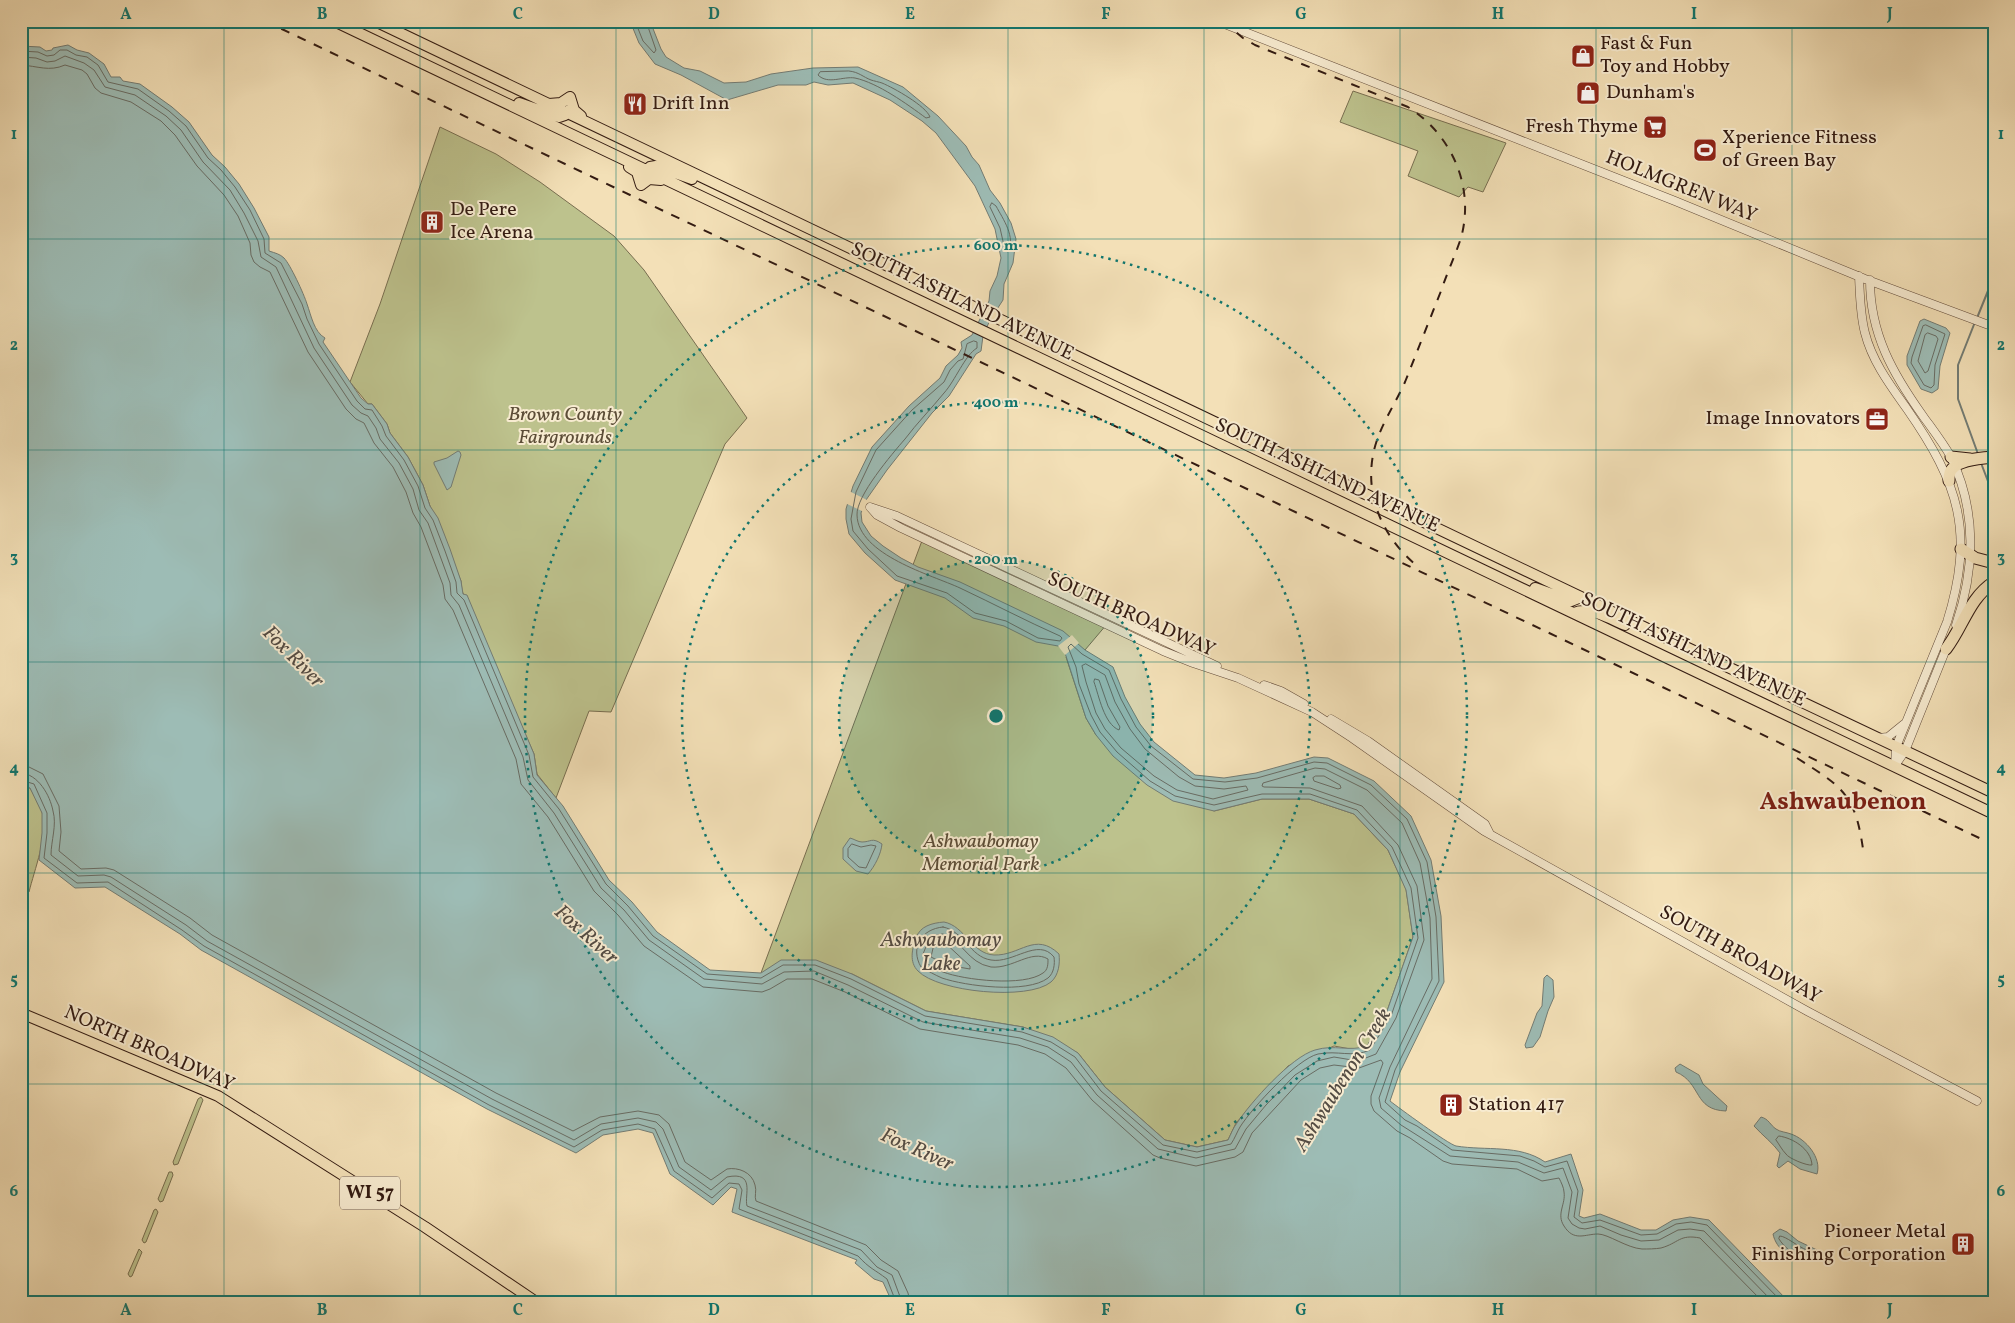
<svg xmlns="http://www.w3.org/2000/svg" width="2015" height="1323" viewBox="0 0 2015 1323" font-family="Vollkorn,serif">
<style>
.green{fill:#bdc28d;stroke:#786e50}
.water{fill:#9dbcb5;stroke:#737c74}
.pier{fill:#f3e0b7}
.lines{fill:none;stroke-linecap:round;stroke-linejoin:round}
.shore{stroke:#686c64;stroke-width:1}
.stream{stroke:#737c74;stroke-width:2}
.minor-casing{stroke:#634c3b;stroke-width:9}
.major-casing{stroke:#331b12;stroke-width:12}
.highway-casing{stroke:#331b12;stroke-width:13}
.minor{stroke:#f7ebd0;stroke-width:8}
.major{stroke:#f3e0b7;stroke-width:10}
.highway{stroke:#f3e0b7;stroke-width:11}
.rail{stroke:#331b12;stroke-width:2;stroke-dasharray:9 9;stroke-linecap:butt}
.grid{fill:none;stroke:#0f766e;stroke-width:1;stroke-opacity:0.55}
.ring{fill:none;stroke:#0f766e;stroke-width:2.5;stroke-dasharray:2.5 5}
.labels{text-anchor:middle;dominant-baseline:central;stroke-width:4;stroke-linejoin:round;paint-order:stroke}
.shield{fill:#f7ebd0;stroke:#6e594b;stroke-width:1}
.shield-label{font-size:19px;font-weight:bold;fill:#331b12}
.poi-label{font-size:20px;fill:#331b12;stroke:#f7ebd0;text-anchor:start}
.street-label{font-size:20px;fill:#331b12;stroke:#f7ebd0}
.park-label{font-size:20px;font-style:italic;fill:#5c4d37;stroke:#f7ebd0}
.water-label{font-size:21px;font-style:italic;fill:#534b43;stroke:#f7ebd0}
.district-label{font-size:25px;font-weight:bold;fill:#7a1f14;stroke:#f7ebd0}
.centre{fill:#0f766e;stroke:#f7ebd0;stroke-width:2.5}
.ring-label{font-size:15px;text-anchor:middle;font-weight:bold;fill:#0f766e;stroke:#f7ebd0;stroke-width:4;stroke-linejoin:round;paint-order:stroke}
.neatline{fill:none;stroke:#0f766e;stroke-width:2}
.grid-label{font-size:16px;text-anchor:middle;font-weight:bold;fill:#0f766e}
</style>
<rect width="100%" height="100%" fill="#f3e0b7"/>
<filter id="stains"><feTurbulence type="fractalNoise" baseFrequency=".004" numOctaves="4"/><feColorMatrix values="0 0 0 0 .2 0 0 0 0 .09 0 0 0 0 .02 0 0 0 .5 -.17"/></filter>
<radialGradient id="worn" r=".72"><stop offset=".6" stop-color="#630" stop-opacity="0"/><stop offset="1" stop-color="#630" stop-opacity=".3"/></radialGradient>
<path class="green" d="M1353,91L1506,143L1483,192L1468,187L1459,197L1408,176L1418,151L1340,122Z
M440,127L496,154L540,182L614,236L644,270L747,418L725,444L611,712L589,711L556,798L537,774L534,754L462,591L461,581L430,506L423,485L408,457L390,433L387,424L372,404H368L350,382L380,304Z
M923,538L1107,624L1085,650L1066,657L1086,718L1096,735L1214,811L1262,799H1309L1354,814L1388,850L1406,889L1413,937L1386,1014L1367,1046L1356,1050L1334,1046L1288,1066L1236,1123L1228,1140L1197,1147L1165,1140L1105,1087L1078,1053L1023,1027L926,1011L852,974L761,973Z
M21,784L30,788C34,795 39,804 42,812C49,833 34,871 29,892L21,890Z
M201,1097L203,1100L178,1164L174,1165L173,1162L198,1099Z
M169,1172H172L173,1175L163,1201L160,1202L158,1199Z
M156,1209L158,1212L146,1242L144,1243L142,1240L154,1210Z
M139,1249L142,1252L132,1276L130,1277L128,1274Z"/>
<path class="water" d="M630,21H650L661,49L666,57L684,68L700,71L724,83L746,82L771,74L813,68L858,67L903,87L938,116L966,146L972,157L979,165L990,190L1000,203L1011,223L1016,239L1013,263L1004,284L1003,300L990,320L983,336L981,351L976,354L949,396L932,413L887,470L866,500L861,513L862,522L871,536L883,546L901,558L918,567L960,582L1063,631L1085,650L1113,667L1125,697L1140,724L1154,742L1195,775L1224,778L1256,773L1314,757L1328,758L1374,781L1411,816L1431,860L1441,916L1444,982L1400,1072L1390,1101C1399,1108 1448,1144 1456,1146C1486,1151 1519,1144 1545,1162L1571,1154L1583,1190L1579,1216L1584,1218L1600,1214L1641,1230H1656L1673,1220L1690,1217L1709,1220L1789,1302H892L883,1282L874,1279L855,1263L857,1260L732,1212L737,1189L731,1187L713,1205L670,1174L653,1133L638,1129L603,1135L576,1153L487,1109L201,950L180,934L105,887L75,888L39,860L42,833V813L30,788L21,784V46L40,47L46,51L52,50L53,48L68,45L77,50L89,53L104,64L111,77H120L123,81L140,84L172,107L189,122L212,155L225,167L239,184L254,208L269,237V251C275,253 280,254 284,258C290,264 304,294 307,304C311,315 314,332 325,338L323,342L361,398L368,404H372L387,424L390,433L408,457L423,485L430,506L438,518L450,549L461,581L463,594L467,595L534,754L537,775L563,806L609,880L632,902L657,932L710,970L761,973L781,960H816L852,974L926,1011L1023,1027L1053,1037L1078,1053L1105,1087L1165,1140L1197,1147L1228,1140C1231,1134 1233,1128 1237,1123C1251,1102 1291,1057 1315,1050C1335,1044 1349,1052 1367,1046L1386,1014L1413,937L1406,890L1388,850L1354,814L1309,799H1262L1214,811L1173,801L1147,785L1113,756L1096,735L1086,718L1066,656L1064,651L1058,646L1036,642L1004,626L973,618L945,598L895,580L865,553L849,534L846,519V509L853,486L872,447L909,406L940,378L946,366L958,355L962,348L961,342L972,335L989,301L990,291L997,276L1001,258L995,229L975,186L936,133L922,121L890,100L853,83L828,85L814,82L806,85H778L727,100L681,75L655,64L639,43Z
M1924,319L1946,328L1950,333L1940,366L1938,389L1932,393L1921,389L1907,365V356L1920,321Z
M458,451L460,452L461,455L451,487L447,490L434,464V462L447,458Z
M850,838C854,839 858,842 862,842C871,842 872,837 882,844C881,854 875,866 868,874L856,871L843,859V848Z
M944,922C965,926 972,954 994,955C1020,956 1035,931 1059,954C1060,963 1059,975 1051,982C1028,1001 938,992 918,971C909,962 912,949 916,938C920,926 932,923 944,922Z
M1547,975L1553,980L1554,997L1548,1011L1540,1037L1533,1047L1526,1048L1525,1045L1537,1013L1542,1006L1544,978Z
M1680,1064L1699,1075L1703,1084L1727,1106L1726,1111C1693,1110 1702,1083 1676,1072L1675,1068Z
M1761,1117C1769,1119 1770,1125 1776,1129C1780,1132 1786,1132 1791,1134C1806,1139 1822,1158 1817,1174L1800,1169L1788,1161L1779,1168L1777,1166L1780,1153C1773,1143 1763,1136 1754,1126Z
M1780,1229L1787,1232L1798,1241L1817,1250L1807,1261C1791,1260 1776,1249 1773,1234Z"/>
<path class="pier" d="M849,491L869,501L864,512L845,503Z
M1072,635L1079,643L1065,655L1058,646Z"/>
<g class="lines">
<path class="shore" d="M635,21L643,41L654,53L656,50L646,21
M21,51L38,52L47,56L54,55L60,50H67L76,55L87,57L98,65L108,82L138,89L169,111L186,126L208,158L221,170L235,187L250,210L264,239L265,253L281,263L302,304L307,319L319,344L357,401L365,409L372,410L382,426L386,436L404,460L418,486L425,508L433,520L445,551L456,582L457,593L464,600L529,755L533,777L559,809L606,884L628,906L653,936L707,974L761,978L783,965H815L851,979L925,1016L1022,1032L1051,1042L1075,1057L1101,1091L1163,1145L1197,1152L1231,1144C1235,1138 1237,1132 1240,1127C1252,1108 1297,1059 1318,1054C1338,1050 1352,1058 1370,1050L1391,1016L1418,938L1411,888L1392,847L1357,810L1310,794H1262L1214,805L1175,796L1150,781L1117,752L1100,732L1091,715L1079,684L1076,667L1068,647L1071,644L1082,654L1109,670L1121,699L1136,727L1151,746L1193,779L1225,782L1257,778L1314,762L1327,763L1371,785L1407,819L1427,862L1436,917L1439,981L1395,1070L1385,1102L1405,1120L1417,1126L1452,1150L1520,1156L1534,1161L1545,1167L1567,1161L1578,1191L1574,1217L1582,1223L1600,1220L1641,1235L1657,1234L1676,1224L1691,1222L1707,1225L1782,1302
M21,57L36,58L47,62L55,61L65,56L84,63L94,70L105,87L135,95L166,116L181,130L203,162L230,190L244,213L258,241L261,257L276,267L314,348L352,405L361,413L368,416L376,428L380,439L399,463L413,489L419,510L428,523L450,583L451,595L459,605L523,757L528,780L554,813L601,888L624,910L649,940L704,979L762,984L784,972L814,971L848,985L923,1022L1020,1038L1048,1047L1071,1062L1097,1095L1158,1149L1196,1158L1235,1149L1246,1129L1266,1105L1295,1075L1317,1061L1334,1057L1358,1061L1376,1054L1396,1018L1424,940L1417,886L1398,845L1362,806L1310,788L1264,787L1262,786L1263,783L1315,768L1325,769L1367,790L1402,823L1420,863L1430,918L1432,979L1390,1067L1379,1098L1381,1108L1401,1125L1450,1156L1518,1162L1544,1173L1563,1168L1572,1192L1568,1218L1572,1224L1579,1228L1585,1229L1600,1226L1621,1235L1641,1241L1659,1240L1678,1230L1690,1229L1704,1231L1773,1302
M21,65C38,66 49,72 65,65L82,70L87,74L95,88L101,93L131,102L161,121L175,135L197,166L224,195L238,216L250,243L251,255L254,262L260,267L270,272L308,352L346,409L356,419L364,423L374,443L393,467L406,492L413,513L421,527L443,585L445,599L453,610L516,759L521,784L548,817L594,891L618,915L644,946L703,987L762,992L770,989L787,979H812L845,992L920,1029L1018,1045L1045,1054L1066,1068L1092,1100L1153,1155L1160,1158L1196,1166L1235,1157L1243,1152L1252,1133L1301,1080L1320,1068L1334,1065L1359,1068L1381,1060L1383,1063L1371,1096V1104L1374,1111L1397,1131L1410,1138L1443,1161L1452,1164L1517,1169L1542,1181L1559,1178C1561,1182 1564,1188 1564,1192C1566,1204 1556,1214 1564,1226C1574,1242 1585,1234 1598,1234C1608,1234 1627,1248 1642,1249C1648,1249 1655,1249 1661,1248C1679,1243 1679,1234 1700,1238L1763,1302
M849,71C859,72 863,77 871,80C874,81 879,82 882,83C894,88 926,106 930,117L926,118C907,104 878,83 855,78C843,76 828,85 818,75L820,72Z
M992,203L996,206C1003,219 1016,237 1008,252L1005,250L1000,228L990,207Z
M1926,325L1945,334L1935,365L1934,385L1931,388L1924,385L1911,363L1912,357L1923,326Z
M1928,333L1936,336L1938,339L1928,371L1925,373L1918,361L1925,335Z
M974,341L977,342V348C965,355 955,381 944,393C931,409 917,423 905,439C892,454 856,496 857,515C858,555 932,575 960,588C994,604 1026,621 1060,636L1062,638L1060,641L1038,638L1006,621L975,613L947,593L897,576L868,549L853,531L851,519L856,492L876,450L912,410L944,382L950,370L958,361L963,359L967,344Z
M1086,664L1105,675L1115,702L1130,729L1145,749L1179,777L1195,786L1224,789L1246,786L1248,790L1213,799L1177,790L1154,776L1121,748L1105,729L1096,713L1086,682L1082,666Z
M1095,679L1099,680L1108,706L1120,727L1119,730C1104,724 1099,696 1094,682Z
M21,766L29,767L43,774L59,806L61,832L59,851L81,869L106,868L114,870L190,918L212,935L496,1093L573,1131L600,1117L638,1111L659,1115L669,1124L685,1162L711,1180L727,1169C738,1167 752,1172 755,1185C757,1191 754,1196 756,1201L866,1245L881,1260L898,1271L908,1293L910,1302
M21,773C38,774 50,795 53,811C57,825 51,841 51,855L78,876L104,875L111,877L186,925L207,941L492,1099L574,1140L601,1124L638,1118L656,1122L663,1129L679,1167L711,1190L727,1177C756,1171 744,1195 747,1206L861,1250L877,1267L892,1275L902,1302
M1316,776H1324L1340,785L1341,788L1338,789L1314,781L1313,778Z
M21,780L34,784L47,813V833L44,858L77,883L108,882L182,930L204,946L489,1105L574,1147L602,1130L638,1124L655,1129L674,1171L712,1198L729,1183L739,1184L742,1190L739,1209L858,1256C870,1269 874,1269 887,1279L896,1302
M852,844L861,847L871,845L876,846L866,868L859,867L848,857V849Z
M943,927C964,931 970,957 991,960C1013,964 1038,937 1054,957C1055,964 1054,973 1048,978C1027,994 965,986 942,978C935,975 928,971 921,967C910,948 921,929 943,927Z
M943,934C962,939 967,963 991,967C1013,969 1031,949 1048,959C1048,964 1048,970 1043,973C1024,987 964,980 943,972C937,970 931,966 926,963L923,954L930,937Z
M943,941L970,966V969L947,965L931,957L934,944Z
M1779,1136C1793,1138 1811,1149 1812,1165C1807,1166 1788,1158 1786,1154C1782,1150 1779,1144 1776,1140Z
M1780,1236C1786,1236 1798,1247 1807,1250V1254L1804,1256C1794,1256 1784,1247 1779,1239Z"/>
<path class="stream" d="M1977,318L1994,276
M1975,322L1958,365V399L1978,454
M1981,463L1994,497"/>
<g class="minor-casing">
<path id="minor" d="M1217,21L1675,201L1865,279L1994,327
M1859,276C1860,295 1860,314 1865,333C1872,361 1890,385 1907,409C1959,484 1975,532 1947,622L1896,747L1895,766
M1870,280C1870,334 1893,374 1923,416C1933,430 1943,443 1951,457C1977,511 1975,570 1956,625
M870,507L877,515L901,528L1163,651L1193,663L1238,678L1312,712L1352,738L1484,831L1807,1011L1977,1101
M870,507L897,516L1217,666
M1264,685L1281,691L1304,704
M1331,719L1368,741L1485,824L1490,834
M1878,738L1888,737L1904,724
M1896,764L1905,751L1948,644"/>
</g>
<g class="major-casing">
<path id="major" d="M334,21L1994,814
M375,21L1673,641L1994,793
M519,103L559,117L565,115L569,110
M549,104L561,103L570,97L574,110L581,116
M629,167L637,172L641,185L649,179L661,180
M644,173L650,167L656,166L692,179
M1535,588L1571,601L1581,597
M1574,613C1589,606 1611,619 1625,625
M21,1013L218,1096L425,1227L536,1302"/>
</g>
<g class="highway-casing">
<path id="highway" d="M1951,457L1970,459
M1949,481C1949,477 1949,472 1952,469C1960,459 1982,458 1994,457
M1961,549L1975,558L1994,563
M1946,649C1963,627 1969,598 1994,582"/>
</g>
<use href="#minor" class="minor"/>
<use href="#major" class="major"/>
<use href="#highway" class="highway"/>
<path class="rail" d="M265,21L1994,845
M1223,21L1243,38L1255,45L1408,107C1452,135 1475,187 1461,238C1455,256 1447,273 1441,291C1429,321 1417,352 1405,382C1396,402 1384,420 1377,440C1361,487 1379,534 1416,565
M1797,758C1842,787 1855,793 1863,849"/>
</g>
<path class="grid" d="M224,21V1302M420,21V1302M616,21V1302M812,21V1302M1008,21V1302M1204,21V1302M1400,21V1302M1596,21V1302M1792,21V1302M21,239H1994M21,450H1994M21,662H1994M21,873H1994M21,1084H1994"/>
<circle cx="996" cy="716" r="157" fill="#0f766e" fill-opacity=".12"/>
<g class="ring">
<circle cx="996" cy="716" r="157"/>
<circle cx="996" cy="716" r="314"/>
<circle cx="996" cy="716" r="471"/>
</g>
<defs>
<g id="shop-square" transform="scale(1.25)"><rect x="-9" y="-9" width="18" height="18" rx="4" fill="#8f2418" stroke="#f7ebd0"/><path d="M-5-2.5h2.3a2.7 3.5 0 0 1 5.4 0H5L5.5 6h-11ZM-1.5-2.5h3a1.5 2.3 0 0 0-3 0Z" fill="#fff"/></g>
<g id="restaurant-square" transform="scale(1.25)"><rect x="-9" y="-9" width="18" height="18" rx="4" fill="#8f2418" stroke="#f7ebd0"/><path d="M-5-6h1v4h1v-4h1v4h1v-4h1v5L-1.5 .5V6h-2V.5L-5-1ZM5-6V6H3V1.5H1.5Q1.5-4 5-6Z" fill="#fff"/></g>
<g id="supermarket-square" transform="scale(1.25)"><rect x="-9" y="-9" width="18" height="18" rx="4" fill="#8f2418" stroke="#f7ebd0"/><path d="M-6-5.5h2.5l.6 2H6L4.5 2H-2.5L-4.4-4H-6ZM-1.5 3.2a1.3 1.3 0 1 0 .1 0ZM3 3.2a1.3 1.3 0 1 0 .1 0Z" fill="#fff"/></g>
<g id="stadium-square" transform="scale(1.25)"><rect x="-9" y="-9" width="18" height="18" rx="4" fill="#8f2418" stroke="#f7ebd0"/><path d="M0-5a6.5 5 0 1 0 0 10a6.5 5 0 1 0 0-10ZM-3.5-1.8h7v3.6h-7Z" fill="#fff"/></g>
<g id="building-square" transform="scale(1.25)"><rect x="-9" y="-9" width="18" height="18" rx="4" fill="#8f2418" stroke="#f7ebd0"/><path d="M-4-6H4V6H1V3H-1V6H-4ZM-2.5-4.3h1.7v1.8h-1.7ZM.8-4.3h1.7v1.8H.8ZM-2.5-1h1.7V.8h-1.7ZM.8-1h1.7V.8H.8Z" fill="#fff"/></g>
<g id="office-square" transform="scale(1.25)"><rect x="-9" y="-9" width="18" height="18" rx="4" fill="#8f2418" stroke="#f7ebd0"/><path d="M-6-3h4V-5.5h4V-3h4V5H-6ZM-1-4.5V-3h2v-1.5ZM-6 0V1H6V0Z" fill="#fff"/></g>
</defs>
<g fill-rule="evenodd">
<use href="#shop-square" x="1583" y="56"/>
<use href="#shop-square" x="1588" y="93"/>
<use href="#restaurant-square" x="635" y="104"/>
<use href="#supermarket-square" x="1655" y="127"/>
<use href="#stadium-square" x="1705" y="150"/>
<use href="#building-square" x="432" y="222"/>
<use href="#office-square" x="1877" y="419"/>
<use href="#building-square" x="1451" y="1105"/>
<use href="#building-square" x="1963" y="1244"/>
</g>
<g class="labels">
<rect class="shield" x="340" y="1176.5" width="60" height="33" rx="4"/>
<g class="shield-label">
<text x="370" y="1193">WI 57</text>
</g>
<g class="poi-label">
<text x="1600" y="44">Fast &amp; Fun<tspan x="1600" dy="23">Toy and Hobby</tspan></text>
<text x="1606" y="93">Dunham's</text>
<text x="652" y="104">Drift Inn</text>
<text x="1638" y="127" text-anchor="end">Fresh Thyme</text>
<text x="1722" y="138">Xperience Fitness<tspan x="1722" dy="23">of Green Bay</tspan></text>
<text x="450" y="210">De Pere<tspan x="450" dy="23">Ice Arena</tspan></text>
<text x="1860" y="419" text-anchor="end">Image Innovators</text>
<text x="1468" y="1105">Station 417</text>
<text x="1946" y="1232" text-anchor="end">Pioneer Metal<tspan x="1946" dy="23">Finishing Corporation</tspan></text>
</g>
<g class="street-label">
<text transform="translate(1681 187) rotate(22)">HOLMGREN WAY</text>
<text transform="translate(962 302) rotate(26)">SOUTH ASHLAND AVENUE</text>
<text transform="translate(1327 476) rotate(25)">SOUTH ASHLAND AVENUE</text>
<text transform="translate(1131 615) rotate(24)">SOUTH BROADWAY</text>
<text transform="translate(1693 650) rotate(25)">SOUTH ASHLAND AVENUE</text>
<text transform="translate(1740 955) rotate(29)">SOUTH BROADWAY</text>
<text transform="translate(149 1049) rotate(24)">NORTH BROADWAY</text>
</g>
<g class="park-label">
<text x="565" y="415">Brown County<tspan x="565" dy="23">Fairgrounds</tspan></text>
<text x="981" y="842">Ashwaubomay<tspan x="981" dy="23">Memorial Park</tspan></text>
</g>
<g class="water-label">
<text transform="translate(293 657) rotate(45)">Fox River</text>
<text transform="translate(586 935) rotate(42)">Fox River</text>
<text x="941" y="940">Ashwaubomay<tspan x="941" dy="24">Lake</tspan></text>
<text transform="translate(1343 1080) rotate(-58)">Ashwaubenon Creek</text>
<text transform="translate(917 1150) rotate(24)">Fox River</text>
</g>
<g class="district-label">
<text x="1843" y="802">Ashwaubenon</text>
</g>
</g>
<circle cx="996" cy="716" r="8" class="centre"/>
<g class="ring-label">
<text x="996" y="250">600 m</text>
<text x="996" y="407">400 m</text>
<text x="996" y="564">200 m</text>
</g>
<rect width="2015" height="1323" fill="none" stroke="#f3e0b7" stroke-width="55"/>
<rect x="28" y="28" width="1960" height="1268" class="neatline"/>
<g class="grid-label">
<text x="126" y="19">A</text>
<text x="322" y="19">B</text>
<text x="518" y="19">C</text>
<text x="714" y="19">D</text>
<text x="910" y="19">E</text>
<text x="1106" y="19">F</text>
<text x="1301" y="19">G</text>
<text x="1498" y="19">H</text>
<text x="1694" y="19">I</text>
<text x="1890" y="19">J</text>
<text x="14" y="139">1</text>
<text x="2001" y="139">1</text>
<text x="14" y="350">2</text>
<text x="2001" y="350">2</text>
<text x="14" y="562">3</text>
<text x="2001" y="562">3</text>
<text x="14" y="773">4</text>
<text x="2001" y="773">4</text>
<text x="14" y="984">5</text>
<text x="2001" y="984">5</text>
<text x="14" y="1196">6</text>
<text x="2001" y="1196">6</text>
<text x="126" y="1315">A</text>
<text x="322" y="1315">B</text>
<text x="518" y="1315">C</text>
<text x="714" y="1315">D</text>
<text x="910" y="1315">E</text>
<text x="1106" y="1315">F</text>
<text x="1301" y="1315">G</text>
<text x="1498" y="1315">H</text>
<text x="1694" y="1315">I</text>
<text x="1890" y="1315">J</text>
</g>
<rect width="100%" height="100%" filter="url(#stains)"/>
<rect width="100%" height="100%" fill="url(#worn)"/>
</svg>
